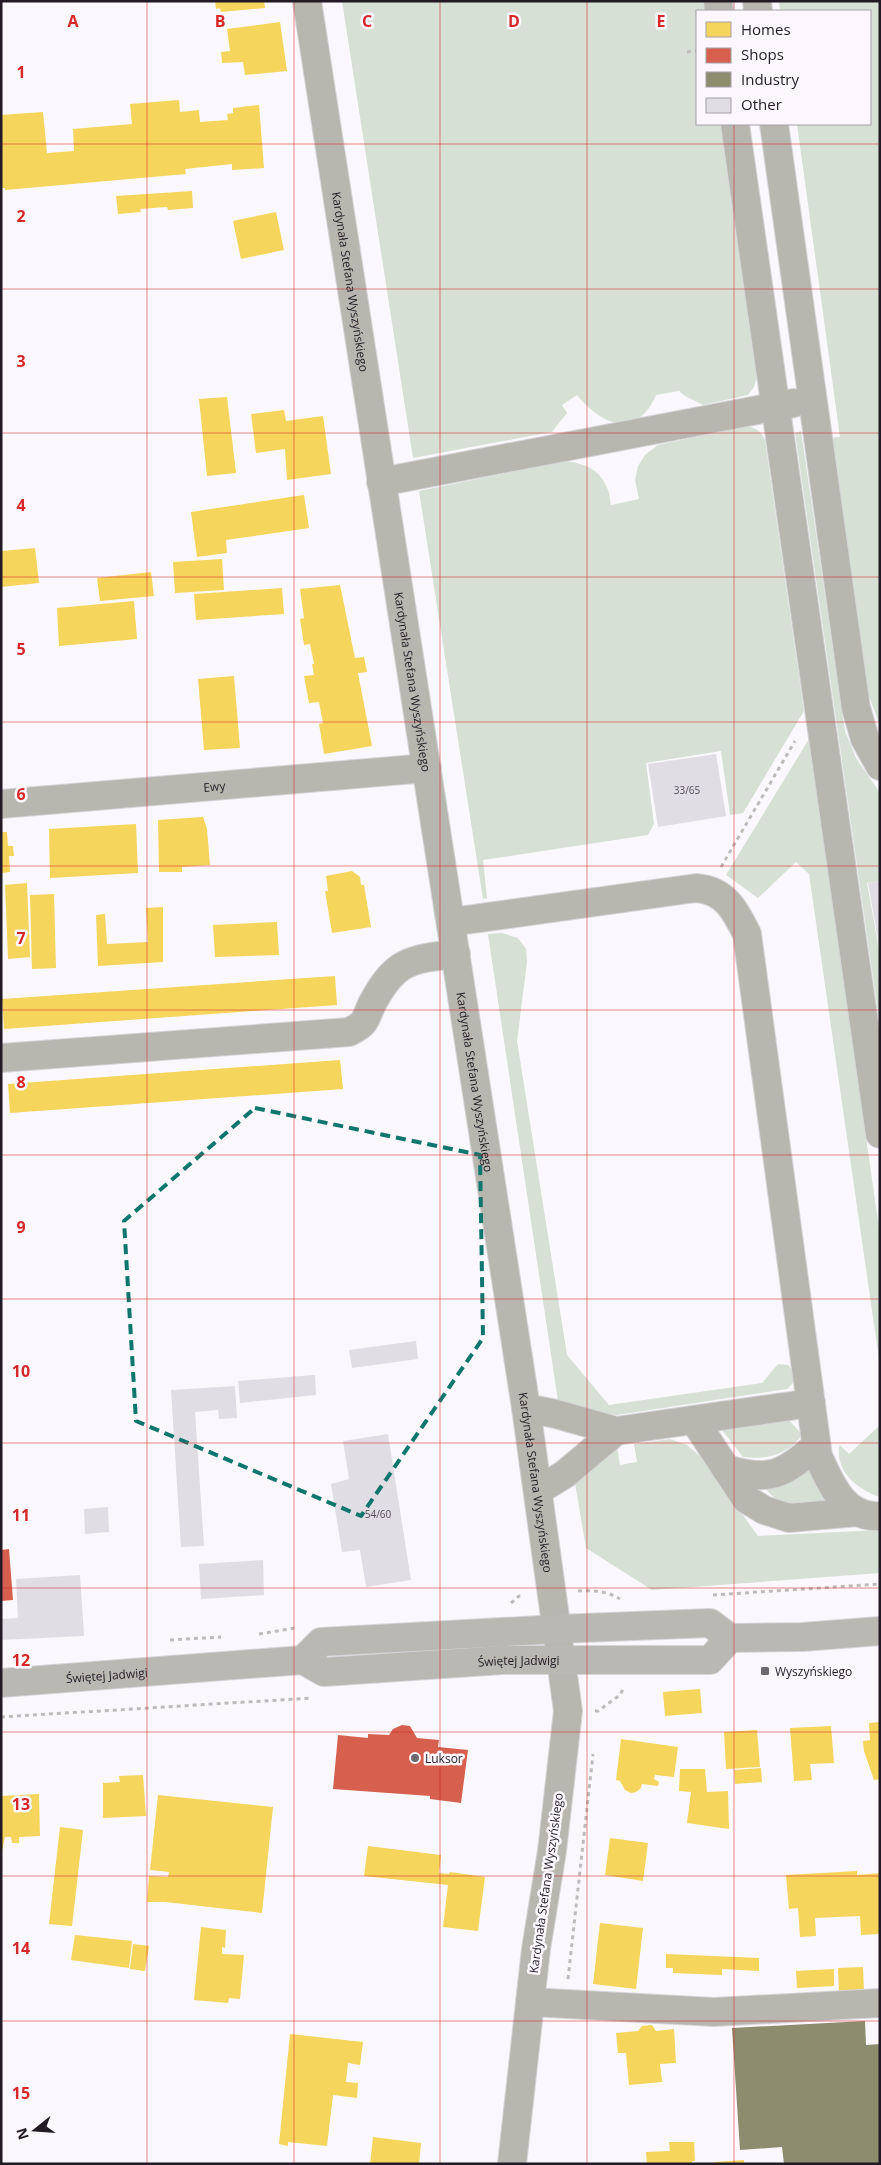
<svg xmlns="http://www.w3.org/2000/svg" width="881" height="2165" viewBox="0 0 881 2165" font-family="'Open Sans',sans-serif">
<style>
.green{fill:#d6e0d4}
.homes{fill:#f6d55c}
.shops{fill:#d6604d}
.industry{fill:#8c8c6e}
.building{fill:#e1dde4}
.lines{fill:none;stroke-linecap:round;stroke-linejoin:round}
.minor-casing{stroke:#d7d5d9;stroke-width:30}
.major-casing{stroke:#d7d5d9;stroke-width:30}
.path{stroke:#bebcbb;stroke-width:3;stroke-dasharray:4 4;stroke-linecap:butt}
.minor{stroke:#b7b7b0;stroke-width:28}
.major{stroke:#b9b8b3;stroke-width:28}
.marked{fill:none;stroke:#0f766e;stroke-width:4;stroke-dasharray:10 6;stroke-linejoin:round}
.grid{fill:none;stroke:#d62828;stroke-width:1;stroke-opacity:0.55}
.poi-dot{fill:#6e6871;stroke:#fbf7fd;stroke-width:2}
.labels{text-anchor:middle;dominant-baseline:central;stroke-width:5;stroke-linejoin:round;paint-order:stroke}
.number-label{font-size:10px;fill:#524c56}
.street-label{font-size:12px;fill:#221b26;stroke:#fbf7fd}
.poi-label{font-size:12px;fill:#221b26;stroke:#fbf7fd;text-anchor:start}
.grid-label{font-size:16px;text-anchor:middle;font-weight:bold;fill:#d62828;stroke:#fbf7fd;stroke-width:5;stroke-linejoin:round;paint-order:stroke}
</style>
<rect width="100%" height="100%" fill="#faf8fc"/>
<path class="green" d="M342,1H703L705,11H697V124H721L757,376L754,387L748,395L703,405L685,396L679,391L656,395C637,439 602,426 577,395L562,405L567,413L552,432L413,458Z
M779,1H880V726L865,685L827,438L840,437L797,124H870V11H780Z
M746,426C756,428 761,431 765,440L804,711L743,813L730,815L721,751L646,763L654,824L648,835L483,860L487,898L483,899L419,491L564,461C585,463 600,469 608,490C610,494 610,501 611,505L639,499L635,480L638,466L645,455L658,445Z
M801,431L845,731L856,758L880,793V881L867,883L880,955V1026L795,433Z
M809,739L880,1235V1366L809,874L796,862L758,898L726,875Z
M502,933L518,938L526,949L527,962L517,1041L567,1355L609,1405L762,1383L778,1364L788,1365L794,1373L793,1383L787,1389L617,1415L577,1410L558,1401L488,934Z
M788,1419L800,1432L801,1436C787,1455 766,1460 743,1457L721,1429Z
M880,1425V1497C860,1490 843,1478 839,1457C839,1452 838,1450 840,1445L849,1454Z
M670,1439L687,1445L701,1457L758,1536L880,1530V1573L652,1590L586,1548L575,1483L617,1447L620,1465L637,1462L634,1444Z
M810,1466L835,1506C805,1512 783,1511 763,1486Z"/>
<path class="homes" d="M215,1H264L265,8L221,12L220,8L216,9Z
M280,22L287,71L245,75L243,62L222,63L221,52L230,51L227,29Z
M179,100L180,112L199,110L200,122L228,120L227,114L233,113V108L259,105L264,168L232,170V164L185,169L186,174L5,190V188H1V115L43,112L47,153L74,151L73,129L132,124L130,104Z
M192,191L193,208L168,210L167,207L140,209L141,212L118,214L116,196Z
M276,212L284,250L241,259L233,221Z
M227,397L236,473L207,476L199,399Z
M284,410L286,421L323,416L331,474L287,480L285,449L256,453L251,414Z
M304,495L309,528L226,540L227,553L197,557L191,512Z
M35,548L39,583L1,587V551Z
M222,559L224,590L175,593L173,562Z
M151,572L154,596L100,601L97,578Z
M340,585L355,658L364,657L367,672L358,673L372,746L324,754L319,724L323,723L319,702L309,703L304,676L314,675L312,664H314L310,644L304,645L300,619L304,618L300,589Z
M282,588L284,614L196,620L194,594Z
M134,601L137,639L59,646L57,608Z
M234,676L240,748L204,750L198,679Z
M203,817L207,829L210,865L182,867V872H159L158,820Z
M136,824L138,873L50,878L49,829Z
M1,832H7L8,846H13L14,856H9L10,872L1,873Z
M352,871L360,877L361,885H364L371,927L332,933L325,891H328L326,876Z
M27,883L30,957L8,959L5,885Z
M54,894L56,968L32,969L30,895Z
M163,907V962L98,966L96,915L105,914L107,944L148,942L146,908Z
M277,922L279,955L215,957L213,925Z
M335,976L337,1005L4,1029L2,999Z
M340,1060L343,1089L10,1113L8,1084Z
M700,1689L702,1713L665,1716L663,1692Z
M880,1722V1779L874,1780L864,1751L863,1741L870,1740L869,1723Z
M831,1726L834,1763L810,1764L812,1780L794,1781L790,1728Z
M757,1730L760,1767L726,1769L724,1732Z
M621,1739L678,1747L674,1777L655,1775L654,1779L659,1782L658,1786L642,1784L641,1788L636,1792L631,1793L625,1790L620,1781L616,1780Z
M761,1768L762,1782L735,1784L734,1770Z
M680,1769H705L707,1792L728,1791L729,1829L687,1823L691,1792L679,1791Z
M143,1775L146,1816L103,1818V1783L120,1782L119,1776Z
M39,1794L40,1836L19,1837V1843H12L11,1837H5L1,1856V1796Z
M158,1795L273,1807L262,1913L165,1902H147L149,1876L168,1877L169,1872L150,1870Z
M60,1827L83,1830L72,1926L49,1924Z
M610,1838L648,1843L643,1881L605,1875Z
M368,1846L441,1855L439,1873L449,1874L450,1872L485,1877L478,1931L443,1927L448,1885L364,1876Z
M857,1871V1875L880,1873V1934L861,1935L860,1916L815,1918L816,1936L800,1937L798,1908L789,1909L786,1875Z
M600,1923L643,1928L636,1989L593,1984Z
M201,1927L226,1930L225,1948L222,1947V1954L244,1955L240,1999L229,1998L228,2003L194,2000Z
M75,1935L132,1941L129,1968L71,1960Z
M133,1944L149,1946L145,1971L130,1969Z
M666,1954L759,1958V1971L722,1969V1975L673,1973V1968H666Z
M863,1967L864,1991L839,1993L838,1968Z
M834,1969V1986L797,1988L796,1971Z
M652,2025L656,2031L674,2029L676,2063L660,2064L662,2082L629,2085L626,2053H618L616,2033L638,2031L642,2026Z
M290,2034L363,2042L360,2065L348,2063L346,2082L358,2083L357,2098L333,2095L327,2146L288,2142V2146L279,2144Z
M373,2137L421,2143L419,2164H370Z
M669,2142H694L695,2161H692V2164H647L646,2152L670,2151Z
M744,2160V2164H714V2162Z"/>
<path class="shops" d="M9,1549L13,1600L1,1601V1550Z
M402,1725L410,1726L417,1738L439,1740L438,1747L468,1750L461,1803L430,1799V1796L333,1789L338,1735L368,1738V1734L389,1735L393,1729Z"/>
<path class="industry" d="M865,2021L866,2045L880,2044V2164H784L782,2147L740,2150L732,2028Z"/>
<path class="building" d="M716,754L726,816L658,827L648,764Z
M880,881V945H879L868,883Z
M416,1341L418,1359L352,1368L349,1350Z
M315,1375L316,1395L240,1403L238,1381Z
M235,1386L237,1418L219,1419L218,1410L195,1412L204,1546L181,1547L171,1390Z
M388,1434L411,1580L366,1587L360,1550L342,1552L331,1484L349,1479L343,1441Z
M108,1507L109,1532L85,1534L84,1509Z
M263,1560L264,1595L201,1599L199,1564Z
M80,1575L84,1636L1,1640V1619L18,1618L16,1579Z"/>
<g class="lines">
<g class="minor-casing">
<g id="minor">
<path id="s1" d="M307,1L526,1408L568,1711L552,1851L536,1949L512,2164"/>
<path d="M718,1L719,11"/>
<path d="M757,1L758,11"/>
<path d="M735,124L880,1134"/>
<path d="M774,124L856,708L865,739L880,766"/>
<path d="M381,482L794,403"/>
<path id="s2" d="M1,804L427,768"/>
<path d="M451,922L696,888C725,890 735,910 747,934L818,1456C830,1482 844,1519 880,1516"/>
<path d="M1,1058L349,1032C367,1023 364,1021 372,1004C395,960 411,959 456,954"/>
<path d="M526,1408L556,1414L616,1431L811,1403"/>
<path d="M694,1420L746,1499L764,1510L789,1518L858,1512"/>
<path d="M726,1469C770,1482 782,1475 816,1446"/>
<path d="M539,1490L565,1474L616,1431"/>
<path d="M530,2002L714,2012L880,2003"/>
</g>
</g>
<g class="major-casing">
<g id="major">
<path d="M303,1660L321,1642L558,1629L710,1623L730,1638L802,1637L880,1631"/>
<path id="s3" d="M1,1683L303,1660L324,1672L503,1660H710L730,1638"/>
</g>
</g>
<path class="path" d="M687,52L697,51
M721,867L795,741
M578,1591C592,1590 608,1591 620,1599
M713,1595L880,1584
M511,1603L519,1596H524
M259,1634L295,1628
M170,1640L221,1637
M595,1711H598L620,1695L624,1687
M1,1717L312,1698
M568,1979L593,1754"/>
<use href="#minor" class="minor"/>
<use href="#major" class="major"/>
</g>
<path class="marked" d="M255,1108L480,1155L483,1338L361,1516L136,1421L124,1221Z"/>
<path class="grid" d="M147,1V2164M294,1V2164M440,1V2164M587,1V2164M734,1V11M734,124V2164M1,144H880M1,289H880M1,433H880M1,577H880M1,722H880M1,866H880M1,1010H880M1,1155H880M1,1299H880M1,1443H880M1,1588H880M1,1732H880M1,1876H880M1,2021H880"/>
<g class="poi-dot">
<rect x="760" y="1666" width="10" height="10" rx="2.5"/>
<circle cx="415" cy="1758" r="5"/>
</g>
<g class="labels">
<g class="number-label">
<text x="687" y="790">33/65</text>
<text x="378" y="1514">54/60</text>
</g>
<g class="street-label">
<text stroke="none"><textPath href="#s1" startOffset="284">Kardynała Stefana Wyszyńskiego</textPath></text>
<text stroke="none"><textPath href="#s1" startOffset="689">Kardynała Stefana Wyszyńskiego</textPath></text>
<text stroke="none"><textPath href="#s2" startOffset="214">Ewy</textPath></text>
<text stroke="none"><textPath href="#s1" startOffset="1094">Kardynała Stefana Wyszyńskiego</textPath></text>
<text stroke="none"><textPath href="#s1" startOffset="1499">Kardynała Stefana Wyszyńskiego</textPath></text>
<text stroke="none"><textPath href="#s3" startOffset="522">Świętej Jadwigi</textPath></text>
<text stroke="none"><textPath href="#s3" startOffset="106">Świętej Jadwigi</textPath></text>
<text transform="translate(546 1883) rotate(-82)">Kardynała Stefana Wyszyńskiego</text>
</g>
<g class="poi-label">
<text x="775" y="1671">Wyszyńskiego</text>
<text x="425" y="1758">Luksor</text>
</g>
</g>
<g class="grid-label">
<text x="73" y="27">A</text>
<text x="220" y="27">B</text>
<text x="367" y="27">C</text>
<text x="514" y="27">D</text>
<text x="661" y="27">E</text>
<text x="21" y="78">1</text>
<text x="21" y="222">2</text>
<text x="21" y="367">3</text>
<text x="21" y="511">4</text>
<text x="21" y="655">5</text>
<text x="21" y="800">6</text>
<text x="21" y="944">7</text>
<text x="21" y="1088">8</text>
<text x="21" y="1233">9</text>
<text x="21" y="1377">10</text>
<text x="21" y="1521">11</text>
<text x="21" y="1666">12</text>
<text x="21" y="1810">13</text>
<text x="21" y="1954">14</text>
<text x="21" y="2099">15</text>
</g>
<rect width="881" height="2165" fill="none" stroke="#221b26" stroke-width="5"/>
<rect x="696" y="10" width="175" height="115" fill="#fbf7fd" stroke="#a49fa7"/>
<rect x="706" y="22" width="25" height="15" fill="#f6d55c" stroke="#a49fa7"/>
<text x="741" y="35" font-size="15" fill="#221b26">Homes</text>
<rect x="706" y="48" width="25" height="15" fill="#d6604d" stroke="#a49fa7"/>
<text x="741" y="60" font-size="15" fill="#221b26">Shops</text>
<rect x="706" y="72" width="25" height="15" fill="#8c8c6e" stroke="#a49fa7"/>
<text x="741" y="85" font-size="15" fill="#221b26">Industry</text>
<rect x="706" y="98" width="25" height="15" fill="#e1dde4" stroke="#a49fa7"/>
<text x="741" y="110" font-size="15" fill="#221b26">Other</text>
<g transform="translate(35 2130) rotate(253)" stroke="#fbf7fd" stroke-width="4" paint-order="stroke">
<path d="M0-4L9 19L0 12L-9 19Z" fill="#221b26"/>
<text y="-8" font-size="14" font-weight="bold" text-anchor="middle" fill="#221b26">N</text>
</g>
</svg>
